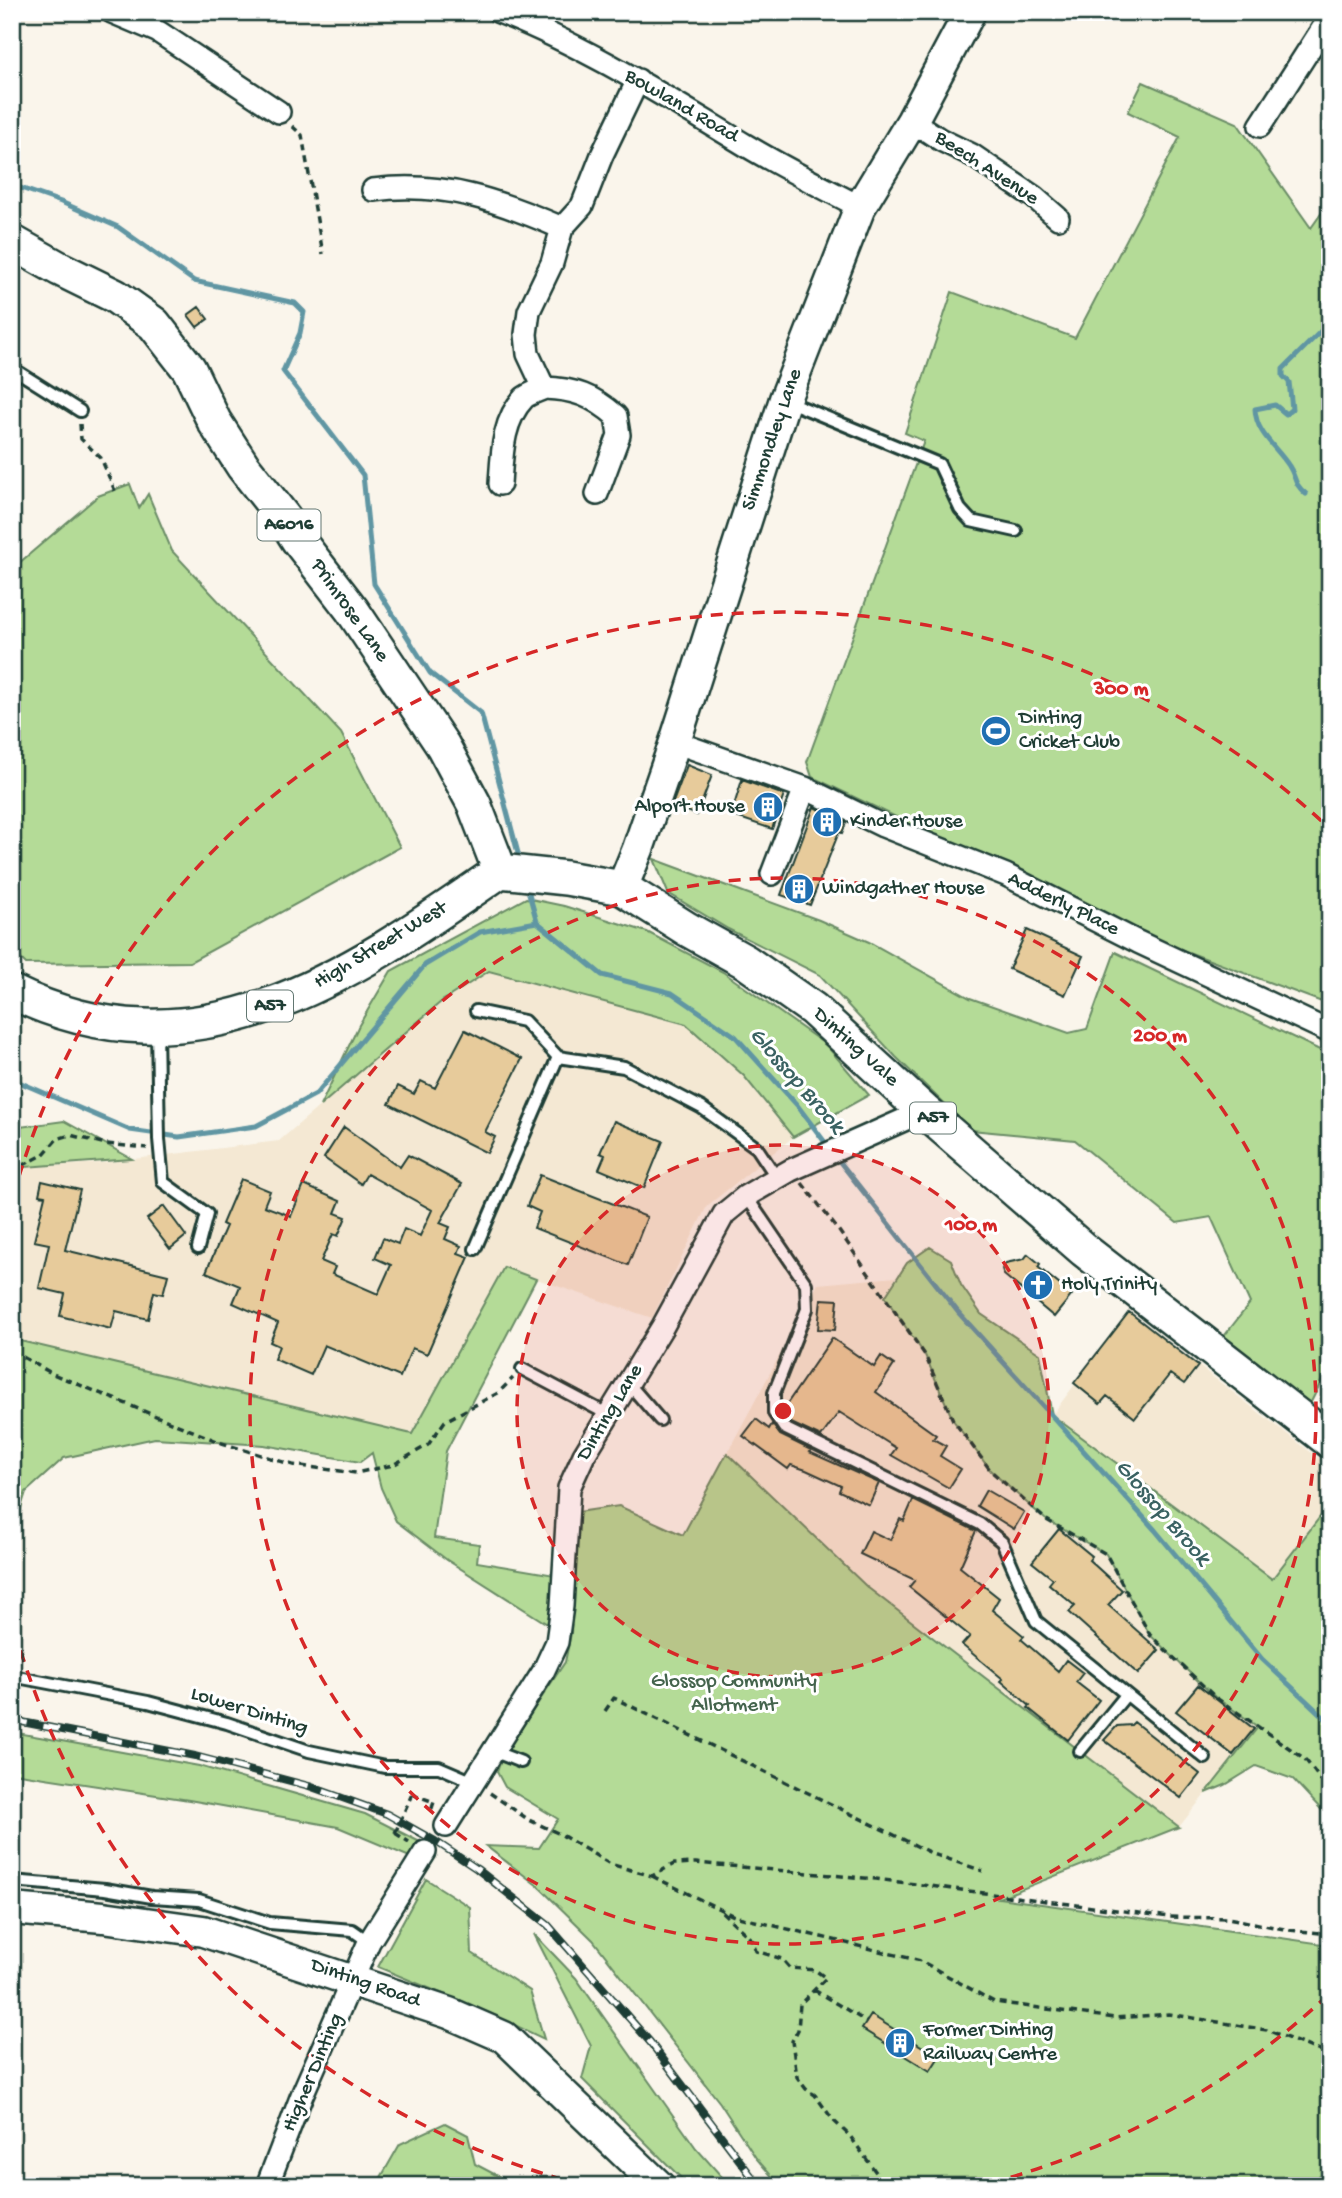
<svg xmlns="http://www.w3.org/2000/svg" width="1342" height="2198" viewBox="0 0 1342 2198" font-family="'Gochi Hand',sans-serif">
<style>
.built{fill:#f4e8d3}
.green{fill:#b4db97;stroke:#6a8c66;stroke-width:2}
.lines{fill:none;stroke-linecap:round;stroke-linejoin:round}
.stream{stroke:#6096a3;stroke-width:5}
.building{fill:#e7cb9b;stroke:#1f3d34;stroke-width:2}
.lane-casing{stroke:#1f3d34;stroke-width:16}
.street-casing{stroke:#1f3d34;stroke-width:26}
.secondary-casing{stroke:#1f3d34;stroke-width:35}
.primary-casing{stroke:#1f3d34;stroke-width:38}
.path{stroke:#1f3d34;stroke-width:3.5;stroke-dasharray:7 5;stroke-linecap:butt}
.lane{stroke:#fff;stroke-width:10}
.street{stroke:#fff;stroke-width:21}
.secondary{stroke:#fff;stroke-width:30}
.primary{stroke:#fff;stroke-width:33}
.rail-casing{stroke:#1f3d34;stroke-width:8}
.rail{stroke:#fff;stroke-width:5;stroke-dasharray:16;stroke-linecap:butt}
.path-bridge{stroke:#1f3d34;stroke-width:3.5;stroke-dasharray:7 5;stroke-linecap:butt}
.ring{fill:none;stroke:#d62828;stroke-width:3.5;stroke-dasharray:12 9}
.labels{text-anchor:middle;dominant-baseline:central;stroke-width:6;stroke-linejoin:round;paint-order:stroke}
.shield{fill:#fff;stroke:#627771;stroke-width:2}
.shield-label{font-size:19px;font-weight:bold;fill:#1f3d34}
.street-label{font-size:21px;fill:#1f3d34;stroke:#fff}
.poi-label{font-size:21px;fill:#1f3d34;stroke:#fff;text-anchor:start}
.park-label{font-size:21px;fill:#44644d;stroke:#fff}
.water-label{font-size:23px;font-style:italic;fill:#3a6262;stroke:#fff}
.centre{fill:#d62828;stroke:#fff;stroke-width:3.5}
.ring-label{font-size:21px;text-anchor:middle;font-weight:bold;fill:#d62828;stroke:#fff;stroke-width:6;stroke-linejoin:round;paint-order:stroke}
</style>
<rect width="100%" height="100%" fill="#faf5eb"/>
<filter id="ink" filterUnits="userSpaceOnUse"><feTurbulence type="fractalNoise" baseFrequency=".0143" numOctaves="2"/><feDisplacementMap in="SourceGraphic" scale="14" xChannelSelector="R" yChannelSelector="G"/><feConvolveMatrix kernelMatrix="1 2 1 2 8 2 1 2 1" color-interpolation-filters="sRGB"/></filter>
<g filter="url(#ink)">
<path class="built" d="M489,971L686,1024L744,1076L793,1137L707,1206L652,1318L504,1268L412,1434L12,1339V1168L102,1163L279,1141L442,1001Z
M896,1277L885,1297L925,1355L953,1420L1045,1519L1106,1554L1150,1635L1215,1697L1259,1727L1179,1827L867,1587L727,1453L818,1284Z
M1129,1312L1330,1467V1504L1273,1579L1052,1415Z"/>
<path class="green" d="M1143,82L1237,123L1311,228L1330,201V404L1326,407L1330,410V1005L1148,937L812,777L807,762L924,441L905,433L952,292L1075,338L1180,137L1128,112Z
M130,484L139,508L148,494L172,551L341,733L400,847L190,962L26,964L12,950V569L98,496Z
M654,859L819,920L869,942L970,998L1069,1033L1087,1029L1115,952L1330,1055V1364L1306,1412L1218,1344L1250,1303L1211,1217L1177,1223L1075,1140L971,1130L896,1057L820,975L728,929L668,893Z
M526,898L564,906L647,932L723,972L826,1045L869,1095L793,1137L744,1076L686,1024L489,971L442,1001L320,1106L359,1025L391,971Z
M64,1121L132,1159L12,1168V1128Z
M930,1247L951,1260L961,1285L981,1314L1040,1354L1052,1415L1272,1579L1330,1504V1819L1293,1779L1256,1766L1225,1785L1206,1793L1258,1727L1215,1697L1150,1635L1106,1554L1045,1519L991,1471L953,1420L925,1355L885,1297L907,1263Z
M504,1267L536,1279L446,1451L434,1538L479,1544L477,1562L555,1575L552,1627L447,1560L396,1521L381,1488L372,1453L360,1462L264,1445L155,1438L64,1458L26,1492L12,1536V1339L412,1434Z
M727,1453L867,1587L1179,1827L999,1898L1330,1945V2186H780L756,2158L720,2103L593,1940L538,1886L486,1846L539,1848L558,1819L505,1787L497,1772L502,1757L565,1662L571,1633L577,1512L619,1506L683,1535Z
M12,1732L199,1766L365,1814L420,1842L412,1858L338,1827L189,1800L12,1773Z
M426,1879L470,1907L472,1953L530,1991L544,2039L489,2013L378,1967Z
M534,1934L576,1978L696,2148L730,2186H689L582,2079L591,2046Z
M445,2123L468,2135L475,2164L517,2186H376L400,2144Z"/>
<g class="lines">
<path class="stream" d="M12,185L61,202L118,227L194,281L295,303L304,312L300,333L283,371L363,475L374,584L430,673L481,713L519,857
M1306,494C1292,482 1297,478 1289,466C1277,447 1256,434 1255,409L1275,405L1286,414L1292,409L1289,382L1283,376V369L1330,322
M528,890L537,922
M12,1079L130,1130L179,1137L256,1126L316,1094L425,965L480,932L537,922L602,975L672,993L735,1036L797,1105L830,1149
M836,1157L958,1312L1155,1530L1262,1659L1330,1723"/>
</g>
<path class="building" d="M199,307L208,319L197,327L188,315Z
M687,765L712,775L697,815L672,805Z
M742,780L784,795L772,829L731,815Z
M814,807L846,823L842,833L839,832L810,905L781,895Z
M1027,930L1083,956L1065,995L1009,969Z
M465,1030L522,1059L485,1132L495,1137L487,1153L389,1104L398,1086L414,1094L421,1081L435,1088Z
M614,1121L663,1141L644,1188L599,1169L605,1155L600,1153Z
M344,1127L400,1167L408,1155L462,1184L440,1223L450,1227L445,1239L461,1246L458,1253L469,1257L427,1354L412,1348L400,1377L324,1345L311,1375L274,1359L279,1346L270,1342L278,1323L233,1303L240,1286L206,1272L226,1226L222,1224L241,1179L270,1191L264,1206L291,1216L304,1185L340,1201L335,1213L346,1217L338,1236L333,1234L321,1261L335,1267L332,1274L378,1294L391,1265L375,1258L383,1238L398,1244L404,1229L420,1236L432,1210L367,1174L361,1184L324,1158Z
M540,1175L647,1217L628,1265L534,1228L540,1212L527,1206Z
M42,1181L80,1190L65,1250L168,1275L163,1294L154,1292L148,1319L116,1311L111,1329L60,1316L65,1294L39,1288L49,1244L34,1241L45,1196L39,1195Z
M164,1206L186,1236L170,1249L147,1219Z
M1028,1254L1040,1264L1038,1267L1072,1295L1054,1317L1004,1275L1002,1269L1006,1263L1024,1259Z
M821,1299L838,1300L835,1330L818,1329Z
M1129,1312L1198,1366L1184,1384L1170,1374L1135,1418L1107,1396L1100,1404L1074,1383Z
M832,1338L874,1367L881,1356L894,1365L876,1392L936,1435L933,1439L946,1446L940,1456L961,1469L949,1488L891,1455L896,1448L839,1412L821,1437L789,1422L782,1411Z
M756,1419L769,1429L772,1424L780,1435L811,1450L809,1452L879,1483L869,1505L839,1491L841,1486L806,1470L791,1465L788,1469L743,1436Z
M986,1490L1024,1512L1014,1529L977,1506Z
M913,1500L976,1531L960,1567L999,1598L992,1610L1024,1636L1021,1639L1058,1671L1066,1660L1083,1673L1076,1682L1099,1700L1068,1740L1028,1708L1030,1706L1001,1681L1003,1679L962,1645L970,1636L909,1587L915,1580L860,1554L871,1531L890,1540L900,1519L904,1521Z
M1059,1529L1092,1556L1089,1560L1122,1590L1108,1605L1159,1650L1138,1674L1069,1612L1075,1606L1049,1584L1053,1579L1032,1562Z
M1198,1685L1254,1729L1233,1755L1176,1711Z
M1134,1722L1200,1774L1181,1798L1104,1740L1117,1726L1131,1725Z
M871,2015L939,2057L930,2071L862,2029Z"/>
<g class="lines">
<g class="lane-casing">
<path id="lane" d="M12,368L80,411
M787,401L939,464L960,509L971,521L1016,531
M476,1011L524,1021L558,1057
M157,1030L159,1139L163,1182L207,1214L198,1248
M746,1196L806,1284L807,1309L774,1393V1413L784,1428L980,1524L1002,1542L1036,1621L1205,1758
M475,1249L558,1057L624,1067L702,1108L757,1148L777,1178
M522,1369L609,1415
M628,1383L660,1420
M12,1676L148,1702L227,1723L309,1751L385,1767H439L474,1782
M493,1751L521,1762
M1080,1751L1126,1695
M12,1881L105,1889L152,1897L199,1900L270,1923L352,1930L369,1942"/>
</g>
<g class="street-casing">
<path id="street" d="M112,12L157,31L279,112
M499,12C586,46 667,98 747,146C784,168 822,187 860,207
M912,121L941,140L972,155L1034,197L1058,218
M1260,126L1330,17
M373,190C444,181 497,200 562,228L582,206L602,155L638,80
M544,388C575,389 593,396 616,416L619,435L597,494
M500,484C502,455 502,421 524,398C528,394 538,391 544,388L528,354L526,334L529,311L552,263L562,228
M675,742L805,788L883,826L1006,875L1138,942L1330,1032
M772,874L805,788
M446,1826L543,1672L557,1642L562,1606L569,1488L584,1455L663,1326L724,1214L746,1196L791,1170L924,1111
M267,2186L302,2095L369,1942L425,1852"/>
</g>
<g class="secondary-casing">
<path id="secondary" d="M622,888L638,849L675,742L785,399L860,207L912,121L970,12
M12,1909L103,1917L203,1931L449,2013L504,2037L659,2186"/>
</g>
<g class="primary-casing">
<path id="primary" d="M12,242L60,269L115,296L154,324L189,369L214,421L243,466L284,518L298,540L352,610L443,746L474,804L500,871
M500,871L566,878L622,888L687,929L746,962L813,1009L924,1111L1084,1250L1330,1441
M12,992C198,1083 350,975 500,871"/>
</g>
<path class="path" d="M292,126L302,135L323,254
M80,424L81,439L101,458L115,491
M12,1171L43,1155L57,1139L70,1135L106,1144L147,1148
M802,1183L839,1231L925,1355L953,1420L991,1471L1045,1519L1106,1554L1150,1635L1215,1697L1305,1759L1330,1792
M12,1351L53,1374L222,1443L293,1465L356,1473L393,1465L428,1445L445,1421L498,1393L513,1378
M605,1711L614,1698L933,1854L983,1871
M490,1793L529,1820L560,1834L610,1864L652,1876L674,1864L696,1863L876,1879L1170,1917L1228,1918L1289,1930L1330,1934
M412,1794L434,1802L431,1811
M395,1833L409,1842
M652,1876L734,1916L921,1961L994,2002L1115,2018L1169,2014L1267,2030L1330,2055
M722,1912L752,1940L756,1951L782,1959L790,1968L815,1970L826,1978L800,2004L798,2030L792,2041L797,2077L806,2089L815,2095L833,2120L850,2136L880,2178V2186
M814,1990L867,2022"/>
<use href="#lane" class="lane"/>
<use href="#street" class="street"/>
<use href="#secondary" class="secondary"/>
<use href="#primary" class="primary"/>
<g class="rail-casing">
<path id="rail" d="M12,1720L195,1756L309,1786L387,1814L435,1841L477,1869L548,1925L650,2042L759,2186"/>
</g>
<use href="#rail" class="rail"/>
<path class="path-bridge" d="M395,1833L412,1794"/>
</g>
</g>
<circle cx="783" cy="1411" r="266" fill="#d62828" fill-opacity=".12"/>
<g class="ring">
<circle cx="783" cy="1411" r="266"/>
<circle cx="783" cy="1411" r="533"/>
<path d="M1328 1995A799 799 0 0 1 983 2185M583 2185A799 799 0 0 1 13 1625M13 1197A799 799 0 0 1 1328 827"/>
</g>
<defs>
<g id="stadium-disc" transform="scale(1.575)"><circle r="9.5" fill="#1f6fb2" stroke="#fff"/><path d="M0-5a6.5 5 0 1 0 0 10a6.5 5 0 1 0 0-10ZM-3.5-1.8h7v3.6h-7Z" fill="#fff"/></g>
<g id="building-disc" transform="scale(1.575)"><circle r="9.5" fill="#1f6fb2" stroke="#fff"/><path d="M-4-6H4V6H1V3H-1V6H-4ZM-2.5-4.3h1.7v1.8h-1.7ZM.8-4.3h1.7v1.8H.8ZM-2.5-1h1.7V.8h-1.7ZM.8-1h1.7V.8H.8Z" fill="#fff"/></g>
<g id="church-disc" transform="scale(1.575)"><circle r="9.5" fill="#1f6fb2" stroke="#fff"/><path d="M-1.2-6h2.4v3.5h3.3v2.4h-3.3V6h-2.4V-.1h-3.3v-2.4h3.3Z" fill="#fff"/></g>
</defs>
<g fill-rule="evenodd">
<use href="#stadium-disc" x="996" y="731"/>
<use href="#building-disc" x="768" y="807"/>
<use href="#building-disc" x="827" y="822"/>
<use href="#building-disc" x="799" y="889"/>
<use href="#church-disc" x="1038" y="1285"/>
<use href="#building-disc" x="900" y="2043"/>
</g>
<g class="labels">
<g class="shield">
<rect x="257.5" y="509.5" width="63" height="31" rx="5"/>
<rect x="247" y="990.5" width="46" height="31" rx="5"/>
<rect x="910" y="1102.5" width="46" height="31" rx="5"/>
</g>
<g class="shield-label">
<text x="289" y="525">A6016</text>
<text x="270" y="1006">A57</text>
<text x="933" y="1118">A57</text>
</g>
<g class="street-label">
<text transform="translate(681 107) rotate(30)">Bowland Road</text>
<text transform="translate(986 169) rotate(33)">Beech Avenue</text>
<text transform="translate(773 440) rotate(-71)">Simmondley Lane</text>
<text transform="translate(349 611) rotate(55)">Primrose Lane</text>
<text transform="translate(1063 905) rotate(26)">Adderly Place</text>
<text transform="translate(381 946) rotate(-31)">High Street West</text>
<text transform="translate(855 1048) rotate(42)">Dinting Vale</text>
<text transform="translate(611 1413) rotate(-59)">Dinting Lane</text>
<text transform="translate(249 1712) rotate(17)">Lower Dinting</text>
<text transform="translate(365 1984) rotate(19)">Dinting Road</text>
<text transform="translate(314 2073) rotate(-67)">Higher Dinting</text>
</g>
<g class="poi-label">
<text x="1019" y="719">Dinting<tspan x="1019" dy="24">Cricket Club</tspan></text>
<text x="745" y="807" text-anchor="end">Alport House</text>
<text x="850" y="822">Kinder House</text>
<text x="822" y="889">Windgather House</text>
<text x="1061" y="1285">Holy Trinity</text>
<text x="923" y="2031">Former Dinting<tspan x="923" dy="24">Railway Centre</tspan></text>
</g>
<g class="park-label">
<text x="734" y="1682">Glossop Community<tspan x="734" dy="24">Allotment</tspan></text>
</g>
<g class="water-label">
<text transform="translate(796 1081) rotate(49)">Glossop Brook</text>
<text transform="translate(1162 1513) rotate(49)">Glossop Brook</text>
</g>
</g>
<circle cx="783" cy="1411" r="10" class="centre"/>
<g class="ring-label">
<text x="1121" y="694">300 m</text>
<text x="1160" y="1041">200 m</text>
<text x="971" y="1230">100 m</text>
</g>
<rect width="1342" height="2198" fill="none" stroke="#fff" stroke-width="42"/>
<rect x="21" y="21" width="1300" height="2156" fill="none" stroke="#1f3d34" stroke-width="2.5" filter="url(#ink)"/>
</svg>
